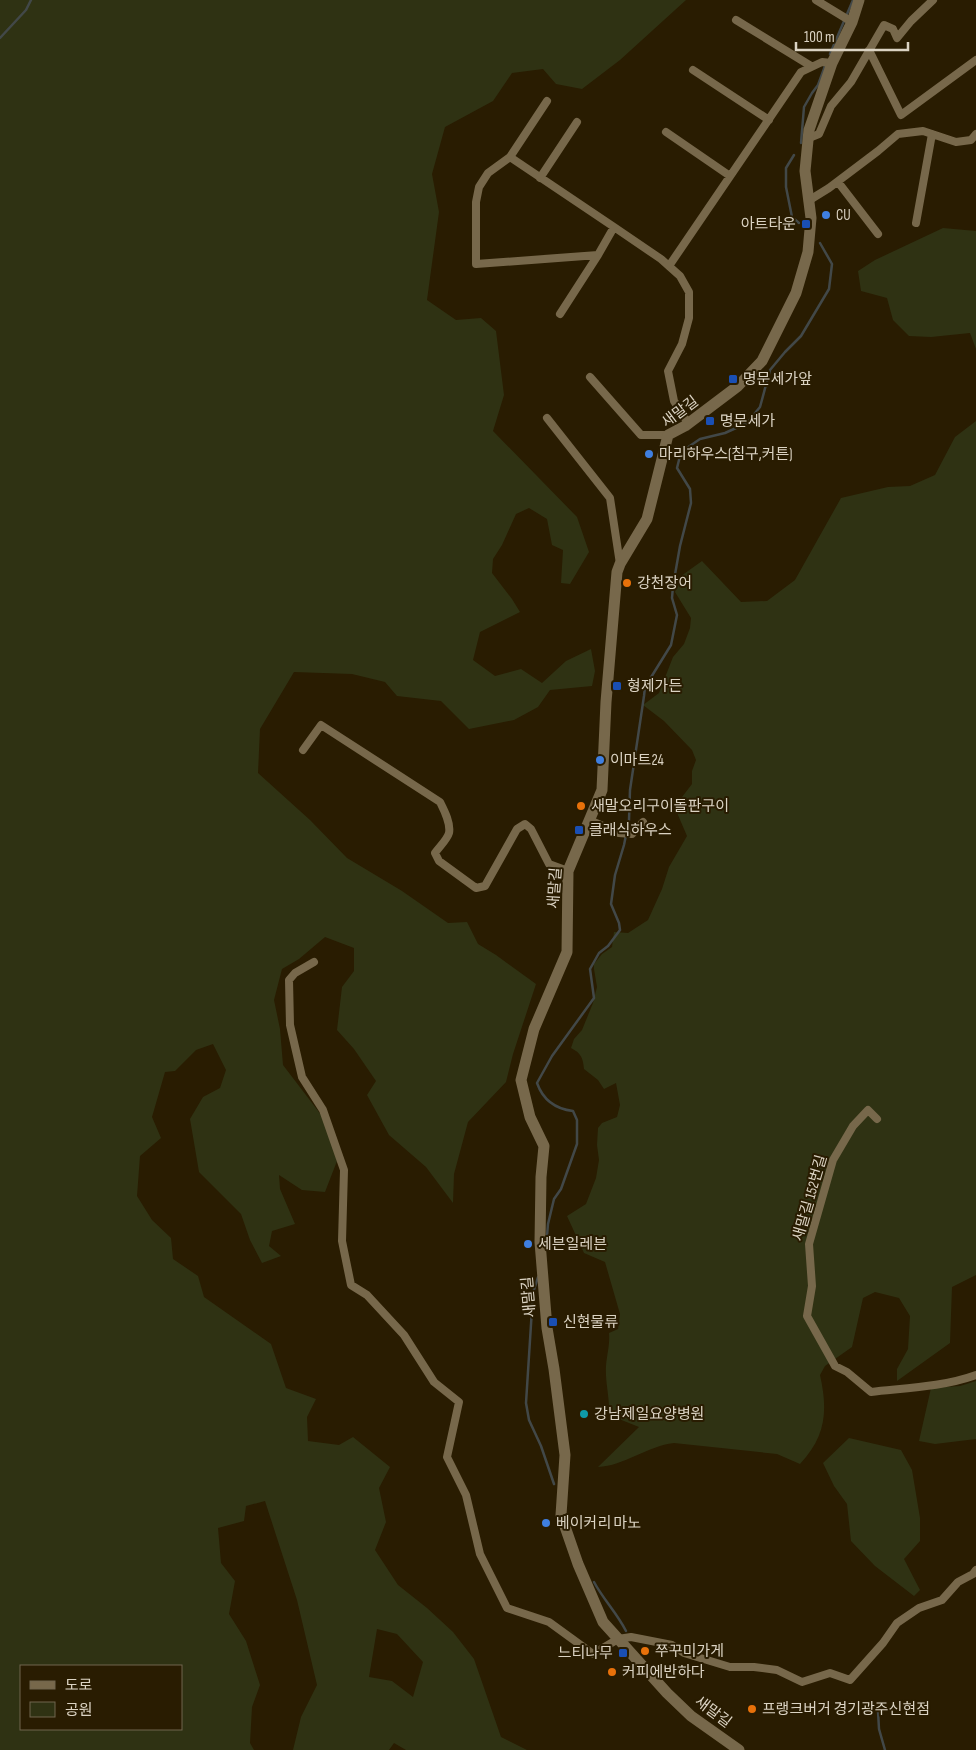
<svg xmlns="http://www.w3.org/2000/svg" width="976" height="1750" viewBox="0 0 976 1750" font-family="'Sofia Sans Condensed','Noto Sans KR',sans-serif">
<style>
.green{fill:#2f3213;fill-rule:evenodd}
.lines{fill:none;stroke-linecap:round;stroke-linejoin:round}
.stream{stroke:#424848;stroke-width:2.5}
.street{stroke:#77684b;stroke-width:8}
.secondary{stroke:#77684b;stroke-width:11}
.shop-dot{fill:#3f7fe0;stroke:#291c01;stroke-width:2}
.transit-dot{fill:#1a4fb4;stroke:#291c01;stroke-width:2}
.food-dot{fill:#e8710a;stroke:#291c01;stroke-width:2}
.culture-dot{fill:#0f9aa8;stroke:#291c01;stroke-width:2}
.labels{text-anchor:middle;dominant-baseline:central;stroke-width:4;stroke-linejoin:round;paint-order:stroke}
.poi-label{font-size:15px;fill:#dbd3c3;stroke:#291c01;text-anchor:start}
.street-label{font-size:15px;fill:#dbd3c3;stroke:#291c01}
</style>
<rect width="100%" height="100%" fill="#291c01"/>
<path class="green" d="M0,0H686L620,60L582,89L556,84L543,69L512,73L493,101L445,127L432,174L439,212L427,300L456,320L481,318L496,331L504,395L493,431L577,517L589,552L570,584L561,583L563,550L552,545L547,519L529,508L516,514L502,545L493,559L492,573L512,599L520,612L480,632L473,660L495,676L521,669L542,683L566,661L591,649L595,671L592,686L550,690L538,707L514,720L469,729L441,701L397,696L385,682L352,674L294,672L260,729L258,773L310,820L347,858L402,891L448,923L467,922L478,944L496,955L536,984L513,1054L506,1082L468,1122L454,1174L453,1203L426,1167L389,1135L367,1095L376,1081L354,1049L337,1030L342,987L354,971V948L325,937L299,959L282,969L274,1000L280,1029L283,1065L325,1120L337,1161L325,1192L302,1190L279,1175L280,1189L295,1224L272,1231L269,1246L281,1256L262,1263L250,1240L241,1214L199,1172L190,1119L203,1097L220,1088L226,1070L213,1044L196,1050L175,1071L165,1072L152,1117L161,1138L140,1156L137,1196L152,1220L171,1238L173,1259L198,1276L204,1297L271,1344L286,1388L316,1399L307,1417L308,1441L339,1445L353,1437L390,1467L379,1488L386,1522L375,1550L398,1585L427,1608L453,1632L474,1659L501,1737L527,1750H406L394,1743L389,1750H293L301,1717L317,1685L297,1600L265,1501L246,1506L244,1521L218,1528L221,1563L235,1581L229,1614L246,1641L260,1685L252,1707L250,1743L254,1750H0ZM377,1629L397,1634L423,1662L413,1697L392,1681L369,1677ZM21,1666H181V1729H21Z
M943,228L976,231V349L970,333L931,337L909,336L893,320L887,298L861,291L858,271L875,260Z
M976,421V1275L952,1287L950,1343L897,1381V1369L908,1349L910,1316L899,1298L875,1292L863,1298L852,1347L825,1366L820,1375C828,1411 826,1436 800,1464L777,1454L674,1443C647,1446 624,1466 598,1467L639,1427L609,1415C610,1398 605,1382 606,1366C607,1354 610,1345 609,1333L618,1329L620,1314L605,1262L584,1253L567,1216L586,1204L596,1178L599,1160L597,1145L598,1128L602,1123L617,1117L620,1105L616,1083L604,1089L598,1080L584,1069C583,1058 581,1053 571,1048L574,1039L582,1030L593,1003L597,987L594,969V964L602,954L612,947L614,932L628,933L648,920L662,889L669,867L687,836L678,815L679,801L692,784V771L696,760L692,750L664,721L643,705L659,693L673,657L684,644L690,628L691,618L675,592L681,576L702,561L741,602L767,601L795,580L841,498L888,487L910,486L935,475L955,437Z
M976,1381V1439L935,1444L919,1441L931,1388L960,1386Z
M849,1438L901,1450L912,1470L920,1518V1541L904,1559L920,1590L914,1596L875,1566L851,1541L847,1504L834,1486L823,1463Z"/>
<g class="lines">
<path class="stream" d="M0,38L26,10L31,0
M830,54L853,0
M801,143L804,107L812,93L818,85L825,66
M794,155L786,168V187L792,217L799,223
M546,1248L548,1224L554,1199L561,1189L577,1144V1120L573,1111C556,1109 543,1100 537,1083L552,1056L594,998L590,969L599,953L608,946L620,930L619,923L611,904L615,875L624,845L629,820L630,790L644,696L645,687L671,645L677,615L672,598L673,586L680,546L691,503L690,489L677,468L681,452L700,439L725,433L747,423L760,407L770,370L785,352L801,336L829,289L832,264L820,243
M538,1277L533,1293L526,1403L529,1420L541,1446L554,1484
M594,1582C603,1599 617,1613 626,1631
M878,1711L879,1729L885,1750"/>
<path class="street" d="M816,0L852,22
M736,20L811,66
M869,50L901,115L976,60
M693,70L769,120
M547,101L510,157L488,173L479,187L476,202V264L598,255L614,227
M666,132L730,176
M809,138L819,134L831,106L851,82L884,25L893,29L897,38L911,21L933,0
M510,157L614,227L661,259L680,276L689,292V318L682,344L668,371L674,401L688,423
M540,178L577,122
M838,182L878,234
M808,201L829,188L878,151L898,134L923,131L956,142L971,140L976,134
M916,223L932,134
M669,266L801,72L822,62L832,63
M560,314L598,255
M590,377L641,435H668
M547,418L610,498L620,564
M303,750L321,725L440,802C444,810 451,823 449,833C447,840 439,847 435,853L439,861L476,888L485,886L517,829L525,824L531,829L549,864L568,871
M589,820L619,833L632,834L643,822
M314,962L295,973L289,980L290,1025L302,1077L323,1110L344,1170L342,1241L351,1285L367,1295L404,1335L434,1382L459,1402L447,1457L466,1495L480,1554L507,1608L549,1622L593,1654L618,1639L631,1637L672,1645L684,1653L730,1667H754L777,1670L802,1682L830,1673L850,1680L883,1643L897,1623L919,1608L942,1600L958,1582L973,1574L976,1570
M877,1119L868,1110L853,1126L833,1160L809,1244L812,1286L807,1316L835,1366L847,1372L871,1392C905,1388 943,1387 976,1375"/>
<path class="secondary" d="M739,1750L691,1716L667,1693L603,1622L578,1564L561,1515L565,1455L554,1369L547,1328L540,1242L541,1177L544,1146L530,1117L521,1080L534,1029L567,952L568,871L602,790L606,702L617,572L620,564L647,519L668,435L685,426L738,386L762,361L796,293L808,252L811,218L805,171L809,130L832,63L852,22L859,0"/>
</g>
<g class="shop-dot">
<circle cx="826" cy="215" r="5"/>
<circle cx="649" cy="454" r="5"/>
<circle cx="600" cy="760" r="5"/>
<circle cx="528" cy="1244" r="5"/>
<circle cx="546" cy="1523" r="5"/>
</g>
<g class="transit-dot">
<rect x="801" y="219" width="10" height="10" rx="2.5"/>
<rect x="728" y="374" width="10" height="10" rx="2.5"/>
<rect x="705" y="416" width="10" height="10" rx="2.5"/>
<rect x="612" y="681" width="10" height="10" rx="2.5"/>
<rect x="574" y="825" width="10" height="10" rx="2.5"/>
<rect x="548" y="1317" width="10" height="10" rx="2.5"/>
<rect x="618" y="1648" width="10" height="10" rx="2.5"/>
</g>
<g class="food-dot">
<circle cx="627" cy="583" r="5"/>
<circle cx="581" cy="806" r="5"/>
<circle cx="645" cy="1651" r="5"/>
<circle cx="612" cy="1672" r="5"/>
<circle cx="752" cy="1709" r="5"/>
</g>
<circle class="culture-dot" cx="584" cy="1414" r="5"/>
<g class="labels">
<g class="poi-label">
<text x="836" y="215">CU</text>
<text x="796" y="224" text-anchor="end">아트타운</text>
<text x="743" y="379">명문세가앞</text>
<text x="720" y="421">명문세가</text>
<text x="659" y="454">마리하우스(침구,커튼)</text>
<text x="637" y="583">강천장어</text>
<text x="627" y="686">형제가든</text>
<text x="610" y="760">이마트24</text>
<text x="591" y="806">새말오리구이돌판구이</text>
<text x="589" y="830">클래식하우스</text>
<text x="538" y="1244">세븐일레븐</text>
<text x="563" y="1322">신현물류</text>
<text x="594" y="1414">강남제일요양병원</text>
<text x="556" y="1523">베이커리 마노</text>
<text x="655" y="1651">쭈꾸미가게</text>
<text x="613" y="1653" text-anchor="end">느티나무</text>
<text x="622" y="1672">커피에반하다</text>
<text x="762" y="1709">프랭크버거 경기광주신현점</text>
</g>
<g class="street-label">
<text transform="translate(680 412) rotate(-37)">새말길</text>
<text transform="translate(555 888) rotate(-86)">새말길</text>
<text transform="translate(810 1198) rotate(-74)">새말길 152번길</text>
<text transform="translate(529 1297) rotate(-95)">새말길</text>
<text transform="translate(713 1712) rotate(37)">새말길</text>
</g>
</g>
<rect x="20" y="1665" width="162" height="65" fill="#291c01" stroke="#70654f"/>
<rect x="30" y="1681" width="25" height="8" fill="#77684b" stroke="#70654f"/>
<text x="65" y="1690" font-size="15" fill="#dbd3c3">도로</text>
<rect x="30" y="1702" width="25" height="15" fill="#2f3213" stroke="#70654f"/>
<text x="65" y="1715" font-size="15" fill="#dbd3c3">공원</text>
<path d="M796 42v8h112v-8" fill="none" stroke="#dbd3c3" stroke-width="2.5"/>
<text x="804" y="42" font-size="15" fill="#dbd3c3" stroke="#291c01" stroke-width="4" paint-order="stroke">100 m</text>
</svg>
